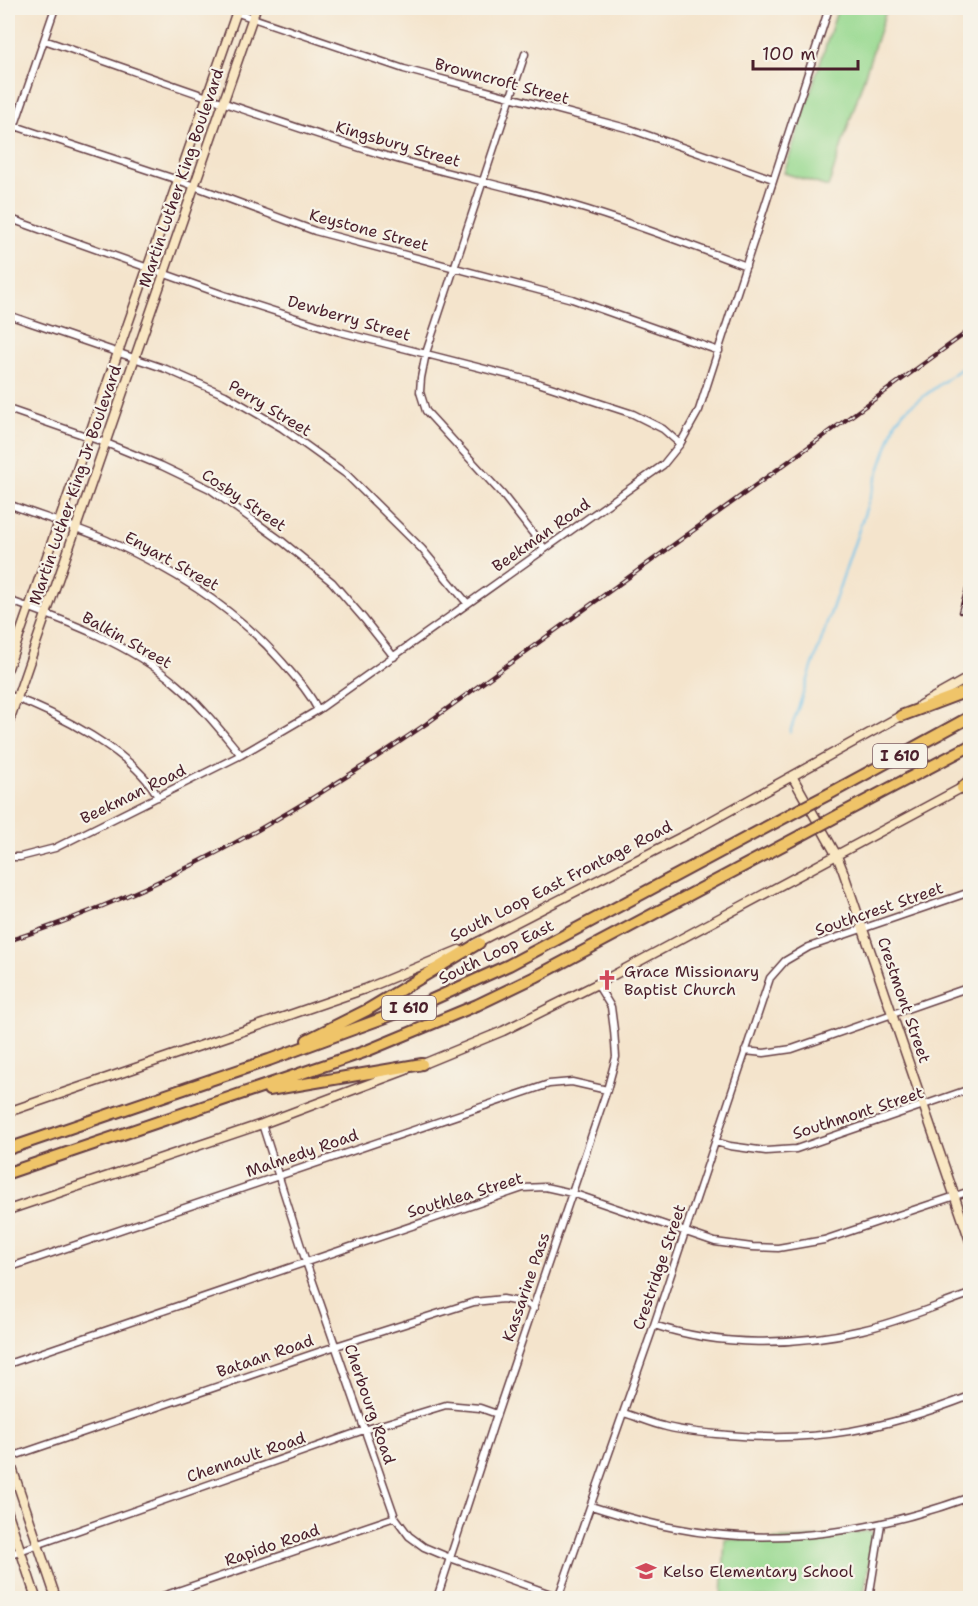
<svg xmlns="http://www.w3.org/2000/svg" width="978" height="1606" viewBox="0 0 978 1606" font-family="'Shantell Sans',sans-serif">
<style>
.green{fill:#98d990;stroke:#717c5e;stroke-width:1.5}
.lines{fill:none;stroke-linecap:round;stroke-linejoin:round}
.stream{stroke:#6fc3eb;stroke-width:2}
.street-casing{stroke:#643d43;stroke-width:9}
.secondary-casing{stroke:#643d43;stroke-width:11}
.highway-casing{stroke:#643d43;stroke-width:14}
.street{stroke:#fff;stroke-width:6}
.secondary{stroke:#f9e7c3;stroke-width:8}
.highway{stroke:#efc469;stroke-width:10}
.rail-casing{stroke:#4a1f2b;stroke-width:4.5}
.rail{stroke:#f7f3e8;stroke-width:2;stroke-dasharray:7;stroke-linecap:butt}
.highway-bridge-casing{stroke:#643d43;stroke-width:14;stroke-linecap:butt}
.highway-bridge{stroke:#efc469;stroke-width:10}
.labels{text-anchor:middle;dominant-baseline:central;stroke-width:4.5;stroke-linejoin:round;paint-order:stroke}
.shield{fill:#f7f3e8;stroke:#7e5f64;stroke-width:1.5}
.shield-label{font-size:15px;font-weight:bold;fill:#4a1f2b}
.street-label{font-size:16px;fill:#4a1f2b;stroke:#f7f3e8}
.poi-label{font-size:16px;fill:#4a1f2b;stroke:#f7f3e8;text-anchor:start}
</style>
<rect width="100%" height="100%" fill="#f7f3e8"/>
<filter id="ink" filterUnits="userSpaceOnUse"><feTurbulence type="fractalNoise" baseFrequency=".0167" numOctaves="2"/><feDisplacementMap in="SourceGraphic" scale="12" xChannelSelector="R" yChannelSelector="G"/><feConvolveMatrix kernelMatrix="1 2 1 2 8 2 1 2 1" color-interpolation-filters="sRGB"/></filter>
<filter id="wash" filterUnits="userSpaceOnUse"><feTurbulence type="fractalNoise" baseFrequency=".008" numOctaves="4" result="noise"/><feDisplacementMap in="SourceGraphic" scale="24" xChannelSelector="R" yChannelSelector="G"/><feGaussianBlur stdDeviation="1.35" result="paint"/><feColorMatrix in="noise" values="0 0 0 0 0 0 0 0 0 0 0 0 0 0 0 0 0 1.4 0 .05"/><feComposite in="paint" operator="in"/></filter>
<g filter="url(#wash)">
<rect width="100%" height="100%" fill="#f4e4cc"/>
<path class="green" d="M838,8H887L828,187L784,173Z
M867,1531L872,1532L874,1536L863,1598H722L725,1539C773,1541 820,1539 867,1531Z"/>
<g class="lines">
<path class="stream" d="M790,732L896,421L905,410L970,362"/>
</g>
</g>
<g filter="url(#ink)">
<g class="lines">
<g class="street-casing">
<path id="street" d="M223,8L404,69L630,129L773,179
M44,40C157,79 268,120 383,155C446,174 512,187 575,206C633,223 690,245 746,266
M525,54L426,353L421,378L420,392L426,411L503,495L545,549
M15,126L178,180L315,231L572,299L719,351
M8,145L55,8
M8,218L224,295L336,331L532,381L633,414L663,429L680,444
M8,315L166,369L225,395L282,428L346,474L422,549L467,603
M8,409L106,443L162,466L210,489L283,542L332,582L364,619L394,657
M8,504C42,517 78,527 111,542C176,571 236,609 283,663C296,678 309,692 318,710
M8,600C64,620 130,644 176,684C200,704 221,731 241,755
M8,695C54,712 135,752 158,797
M8,857H20L55,848L241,755L318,710L663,465L680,444L699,410L829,8
M745,1051L764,1053L792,1049L970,987
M262,1124L306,1262L395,1517L409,1536L424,1547L450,1558L559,1597
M716,1142L730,1146L766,1151L796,1149L970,1089
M8,1268L549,1084L572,1082L607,1090
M654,1325C721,1347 794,1346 862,1330C899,1322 935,1306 970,1294
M8,1364L523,1188L545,1187L572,1193L715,1242L752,1247L778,1248L824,1240L970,1191
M624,1413C637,1417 650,1423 663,1426C684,1432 706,1433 727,1435C819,1443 885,1429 970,1396
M8,1458L336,1346L474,1302L503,1299L525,1303L534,1308
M591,1506C619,1515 646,1523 675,1528C774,1548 877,1531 970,1497
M8,1555L364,1430L446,1405L480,1408L497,1414
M157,1598L395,1517
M437,1598L497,1414L607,1090L616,1057L614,1030L611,1007L597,984
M558,1598L654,1325L770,978L785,961L809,947L970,892
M869,1598L881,1524"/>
</g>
<g class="secondary-casing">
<path id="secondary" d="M8,668L238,8
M920,705L970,677
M8,724L256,8
M792,776L837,856L843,871L970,1241
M474,944L693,831L904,714
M418,1066L503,1031L597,984L967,785
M8,1112L365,989L459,950
M8,1210L262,1124L406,1070
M8,1456L56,1598
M8,1513L36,1598"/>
</g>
<g class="highway-casing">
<path id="highway" d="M901,716L970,690
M962,788L970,781
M829,794L970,717
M839,815L970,746
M307,1040L367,1010L479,943
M269,1090L422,1064
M8,1149L269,1060L427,1002L509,965L789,815
M8,1173L364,1052L477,1005L535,977L800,836"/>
</g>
<use href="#street" class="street"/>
<use href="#secondary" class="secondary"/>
<use href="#highway" class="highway"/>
<g class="rail-casing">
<path id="rail" d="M960,612L970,579
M8,941C32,933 56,925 80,915C203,868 318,798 426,724L970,330"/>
</g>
<use href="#rail" class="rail"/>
<g class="highway-bridge-casing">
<path id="highway-bridge" d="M789,815L829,794
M800,836L839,815"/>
</g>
<use href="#highway-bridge" class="highway-bridge"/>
</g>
</g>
<defs>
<g id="church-bare" transform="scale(1.62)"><path d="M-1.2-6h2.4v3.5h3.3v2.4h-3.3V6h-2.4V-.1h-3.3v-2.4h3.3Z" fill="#d1495b" stroke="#f7f3e8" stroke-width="2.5" paint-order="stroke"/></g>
<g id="school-bare" transform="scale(1.62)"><path d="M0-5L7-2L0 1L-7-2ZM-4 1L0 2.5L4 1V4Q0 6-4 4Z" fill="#d1495b" stroke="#f7f3e8" stroke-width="2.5" paint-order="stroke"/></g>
</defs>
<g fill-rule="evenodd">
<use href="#church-bare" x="607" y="980"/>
<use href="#school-bare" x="646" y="1571"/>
</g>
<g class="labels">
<g class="shield">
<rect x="873" y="744" width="54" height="24" rx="4.5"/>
<rect x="382" y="996" width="54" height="24" rx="4.5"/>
</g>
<g class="shield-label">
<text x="900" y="756">I 610</text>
<text x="409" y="1008">I 610</text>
</g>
<g class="street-label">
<text transform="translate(502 81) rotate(15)">Browncroft Street</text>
<text transform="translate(398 144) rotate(16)">Kingsbury Street</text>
<text transform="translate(181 178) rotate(-71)">Martin Luther King Boulevard</text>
<text transform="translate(369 230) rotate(15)">Keystone Street</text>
<text transform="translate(349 318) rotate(16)">Dewberry Street</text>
<text transform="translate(270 408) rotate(31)">Perry Street</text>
<text transform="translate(75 485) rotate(-71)">Martin Luther King Jr Boulevard</text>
<text transform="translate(244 500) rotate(34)">Cosby Street</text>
<text transform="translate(541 535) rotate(-35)">Beekman Road</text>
<text transform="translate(172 561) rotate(29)">Enyart Street</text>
<text transform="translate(127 640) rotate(29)">Balkin Street</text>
<text transform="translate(133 794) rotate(-26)">Beekman Road</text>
<text transform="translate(561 881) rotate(-27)">South Loop East Frontage Road</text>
<text transform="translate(879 909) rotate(-19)">Southcrest Street</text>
<text transform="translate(496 952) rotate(-26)">South Loop East</text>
<text transform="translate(904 1000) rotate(71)">Crestmont Street</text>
<text transform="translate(858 1113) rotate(-18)">Southmont Street</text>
<text transform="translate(302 1153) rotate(-19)">Malmedy Road</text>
<text transform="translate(465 1195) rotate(-17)">Southlea Street</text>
<text transform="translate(659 1267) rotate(-71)">Crestridge Street</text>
<text transform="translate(526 1287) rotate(-71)">Kassarine Pass</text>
<text transform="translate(265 1356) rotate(-19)">Bataan Road</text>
<text transform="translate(370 1404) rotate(71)">Cherbourg Road</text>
<text transform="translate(246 1457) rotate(-19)">Chennault Road</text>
<text transform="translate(272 1545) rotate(-19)">Rapido Road</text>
</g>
<g class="poi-label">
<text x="624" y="971">Grace Missionary<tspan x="624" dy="18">Baptist Church</tspan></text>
<text x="663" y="1571">Kelso Elementary School</text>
</g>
</g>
<rect width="978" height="1606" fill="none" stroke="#f7f3e8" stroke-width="30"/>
<path d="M753 60v9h105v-9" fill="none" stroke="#4a1f2b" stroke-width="3"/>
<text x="762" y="60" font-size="18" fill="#4a1f2b" stroke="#f7f3e8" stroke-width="4.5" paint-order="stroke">100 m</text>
</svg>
